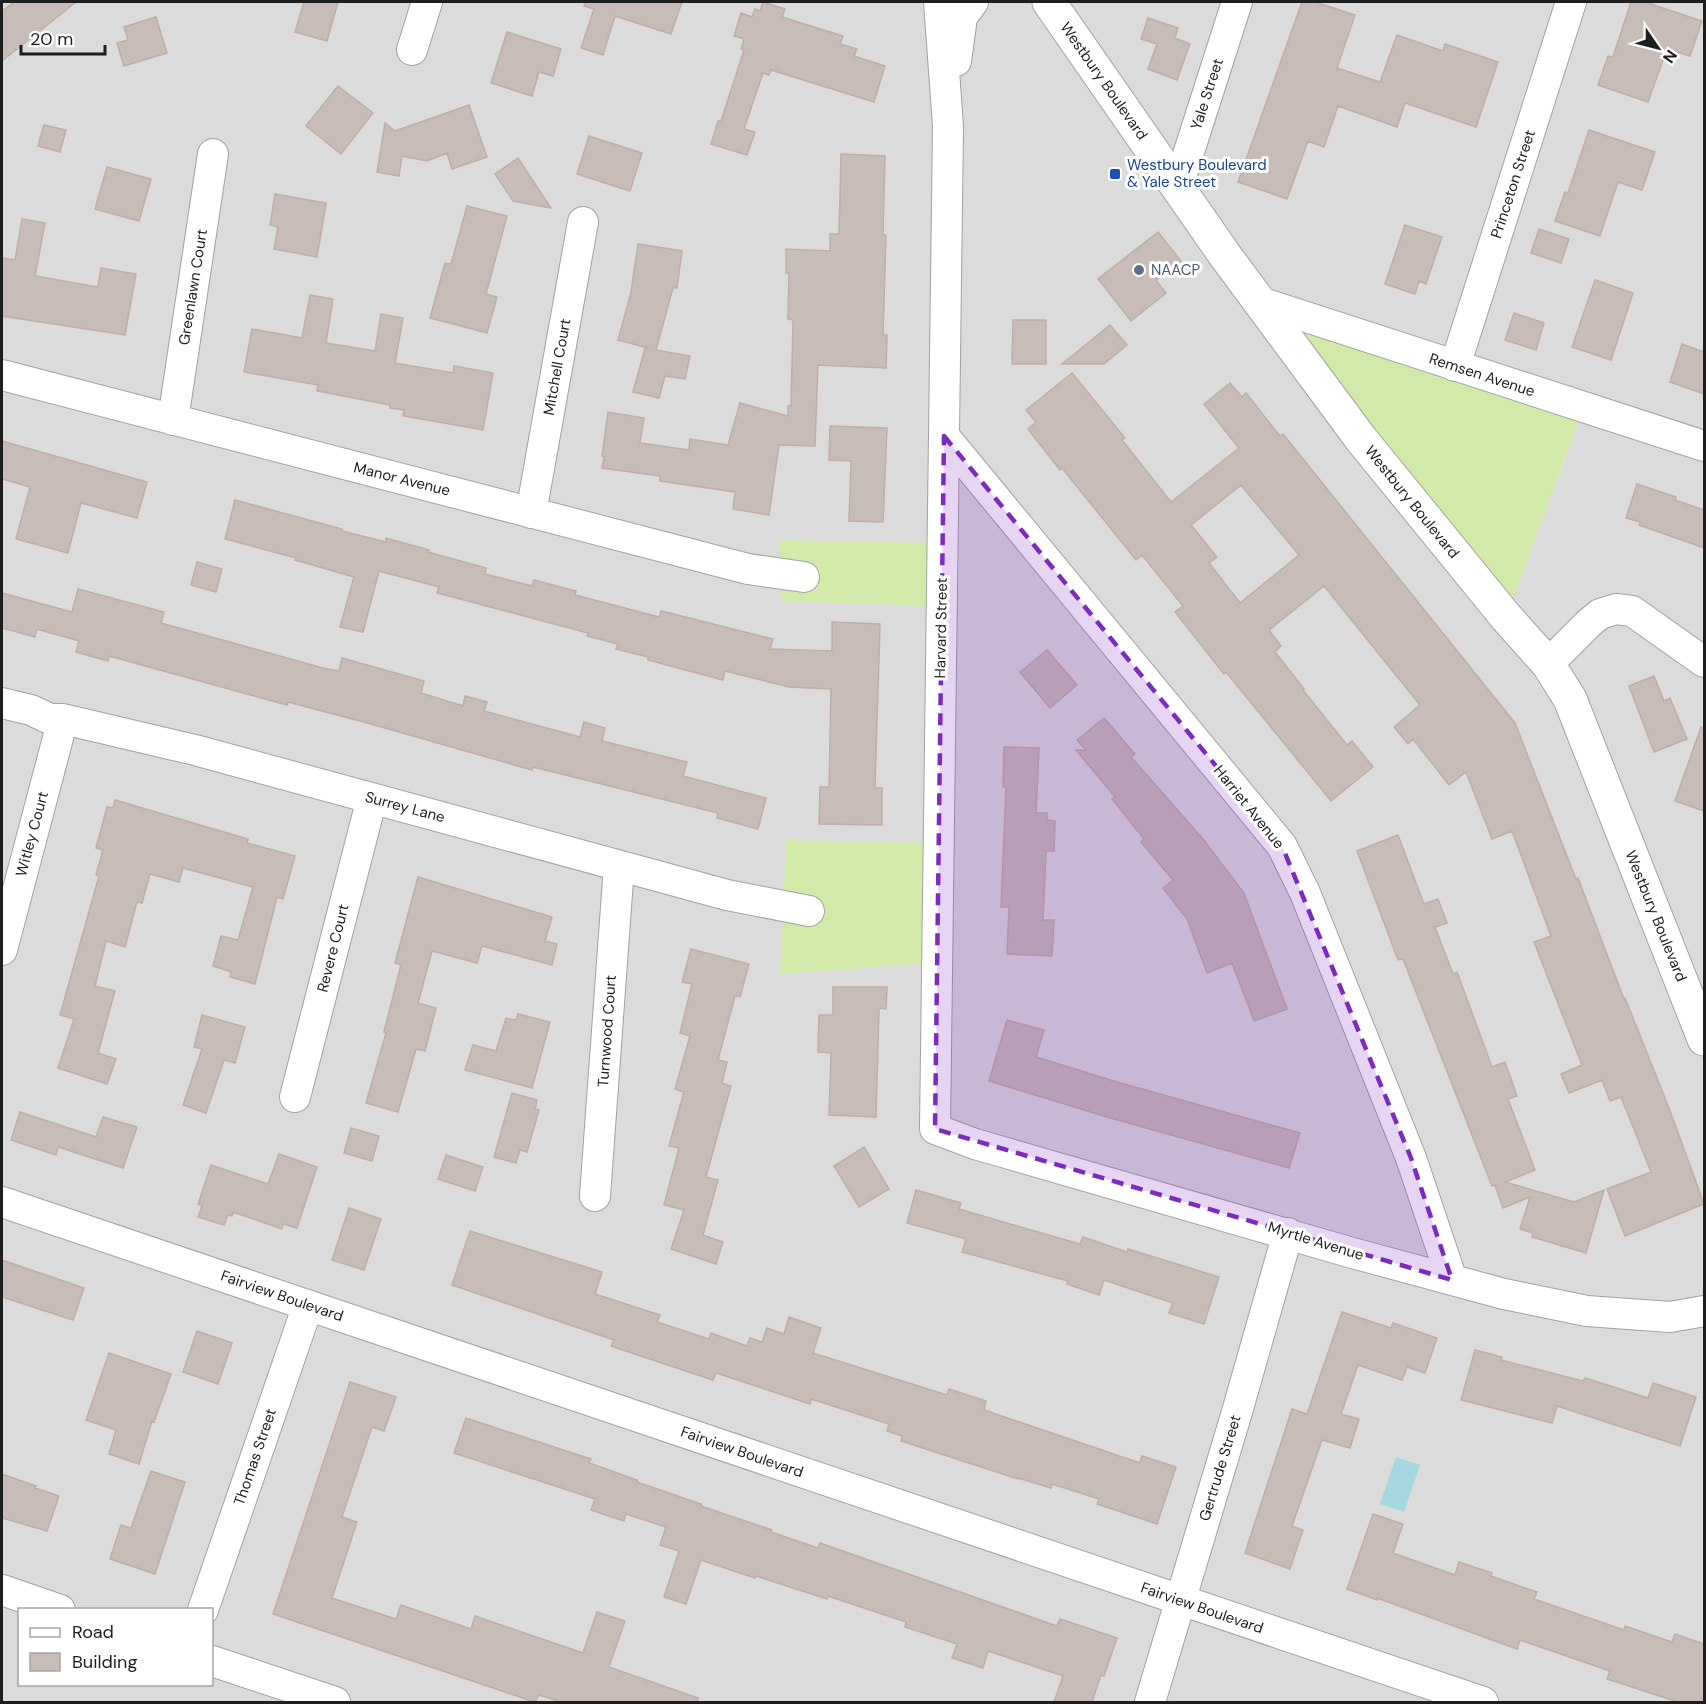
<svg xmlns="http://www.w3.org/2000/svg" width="1706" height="1704" viewBox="0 0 1706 1704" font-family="'DM Sans',sans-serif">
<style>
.residential{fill:#dcdbdb;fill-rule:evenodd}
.grass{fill:#d2eaa9}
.water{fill:#a4d8de}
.building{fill:#c7bcb7;stroke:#c1aea6;stroke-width:1.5;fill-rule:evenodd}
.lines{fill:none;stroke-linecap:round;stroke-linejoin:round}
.minor-casing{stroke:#a2a2a2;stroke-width:32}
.tertiary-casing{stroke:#a2a2a2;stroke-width:35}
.minor{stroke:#fff;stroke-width:30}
.tertiary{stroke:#fff;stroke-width:33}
.marked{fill:#7b2cbf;fill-opacity:0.2;stroke:#7b2cbf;stroke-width:4.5;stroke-dasharray:12 8;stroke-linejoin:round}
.transit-dot{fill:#1a4fb4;stroke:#fff;stroke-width:2}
.service-dot{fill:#5c6f8a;stroke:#fff;stroke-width:2}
.labels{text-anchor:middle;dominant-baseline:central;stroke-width:6;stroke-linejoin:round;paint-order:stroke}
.street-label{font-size:15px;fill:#1e1e1e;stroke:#fff}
.transit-label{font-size:15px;fill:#164399;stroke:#fff;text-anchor:start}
.service-label{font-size:15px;fill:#4e5e75;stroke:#fff;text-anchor:start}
</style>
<rect width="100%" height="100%" fill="#efeae4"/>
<path class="residential" d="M2,2H1704V1702H2ZM1455,366L1584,408L1506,616ZM20,1610H212V1684H20Z"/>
<path class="grass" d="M1260,302L1584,407L1506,617Z
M779,540L938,543L935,606L781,601Z
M786,840L932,843L929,963L780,974Z"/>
<path class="water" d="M1396,1457L1420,1465L1404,1512L1380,1504Z"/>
<path class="building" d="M14,2H76L2,61V11Z
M304,2H338L327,41L295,32Z
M585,2H682L671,34L615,16L603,55L581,48L594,9L584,6Z
M763,2L785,9L782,17L843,36L840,44L857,49L854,56L885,66L874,102L771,70L769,75L763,73L744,129L755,132L747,155L711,144L718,121H721L744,50L741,49L744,39L734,36L741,13L752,17L755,9L760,11Z
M1302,2H1315L1355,15L1337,68L1380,82L1397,35L1443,51L1445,44L1498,62L1476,127L1405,103L1397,127L1338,106L1324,147L1308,141L1287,199L1238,182Z
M1631,2H1645L1702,21L1690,56L1667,49L1648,102L1598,85L1608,56L1613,57Z
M156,17L167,53L124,66L117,43L128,40L124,27Z
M1148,18L1178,28L1175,38L1190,44L1177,80L1148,69L1157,44L1141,39Z
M507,32L561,49L553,76L539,72L532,96L491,83Z
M338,86L373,113L341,154L306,126Z
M469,105L487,157L452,169L447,153L427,161L402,156L399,176L377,172L385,123L395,131Z
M44,125L66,130L60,152L38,146Z
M1589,130L1655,152L1642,190L1618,182L1600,236L1555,221L1565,192L1568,193Z
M589,136L642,153L630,191L577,174Z
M841,154L885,156L883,235H886L883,335H887L886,368L818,365L815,446L779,445L769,515L733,509L735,492L660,481V476L602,468L604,457L602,456L608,412L644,418L640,443L689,450L690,439L728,445L740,403L788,416V406H791L793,320L788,319L789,273H786V249L830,251V234H839Z
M518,158L551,208L513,201L495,174Z
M107,167L151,179L139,221L95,209Z
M275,194L326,203L317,257L274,249L278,227L270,225Z
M467,206L507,216L486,294L497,297L487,333L430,318L445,263L451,264Z
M22,219L45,223L35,276L98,287L101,268L136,274L125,335L2,316V258L15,260Z
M1405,225L1442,237L1426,284L1419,281L1415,294L1385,284Z
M1539,229L1569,239L1561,263L1531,253Z
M1158,232L1181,261L1156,280L1166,293L1131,321L1098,279Z
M638,244L682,251L677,288H673L656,350L690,356L685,379L665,376L659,398L633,392L645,348H648L618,340L631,292Z
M1595,280L1633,293L1611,360L1572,347Z
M310,295L333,299L326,343L375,351L381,314L403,318L395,363L453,373L454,366L493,373L483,430L403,416L404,410L390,408V405L317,391L318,385L244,372L252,329L302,338Z
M1514,313L1544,323L1536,350L1505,340Z
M1013,320H1046V364H1012Z
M1110,325L1127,345L1104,364H1062Z
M1682,344L1704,352V394L1670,382Z
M1072,373L1125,438L1122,440L1171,502L1239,448L1204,404L1230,383L1242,397L1246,393L1280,436L1283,434L1515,723L1576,879L1578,878L1624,999L1625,998L1669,1108L1704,1204L1625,1236L1607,1189L1651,1172L1621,1097L1610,1101L1602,1080L1569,1093L1561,1074L1582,1065L1534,942L1551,936L1512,831L1492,839L1466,772L1449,785L1413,739L1408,744L1394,727L1420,705L1324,586L1269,630L1281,646L1275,652L1304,689L1303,690L1347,745L1352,741L1373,767L1331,801L1226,672L1224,674L1175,612L1183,606L1142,555L1136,560L1062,468L1060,470L1028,429L1036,422L1026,410ZM1241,485L1299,555L1240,603L1209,563L1217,557L1191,525Z
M830,426L887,428L883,522L849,521L851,461L829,460Z
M2,441L147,482L137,518L81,503L68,553L16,539L30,487L2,479Z
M1637,484L1676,497L1675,500L1704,510V548L1639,525L1640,522L1626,518Z
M235,500L342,529V531L386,542V538L429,550L428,552L486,568L485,574L532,586L534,580L576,591L575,595L659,617L661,611L773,639L770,649L832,651V622L880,624L875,788H882V825L819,824L820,787H829L831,689L789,687L725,671L723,680L648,660V657L616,649L618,644L587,636L588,633L437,593L439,587L379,571L363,632L340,627L354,577L295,560L296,558L225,539Z
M197,562L222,569L216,592L191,585Z
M78,589L164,612L161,623L323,668L339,671L342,658L424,681L421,693L463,706L465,696L487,702L484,711L580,737L584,722L605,728L602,741L687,762L683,776L766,798L758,829L717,818L718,813L533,767L532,770L371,724L288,702L287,705L109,656L108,661L76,652L79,641L37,629L35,637L2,628V593L72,612Z
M1047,650L1077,685L1050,708L1020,672Z
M1654,676L1664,701L1670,698L1687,739L1654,752L1629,686Z
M1104,718L1135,754L1131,757L1203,839L1244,893L1287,1009L1254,1021L1232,963L1207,973L1187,919L1163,888L1173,880L1141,842L1144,839L1112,799L1115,797L1076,750H1086L1077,740Z
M1701,727L1704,728V811L1675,801Z
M1004,747L1039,748L1036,813H1047V820L1055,821L1054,851H1046L1043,920H1054L1052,956L1007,954L1009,907H1001L1006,787H1003Z
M115,800L248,839L247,843L295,856L283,899L277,897L255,984L230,977L231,972L213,966L221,936L238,940L253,887L183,868L179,882L150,874L142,903L137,902L125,947L106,941L95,986L115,991L98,1053L116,1059L107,1084L58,1068L74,1019L60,1015L99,876L96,875L103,850L96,848L107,807L113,808Z
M1398,835L1424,904L1438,899L1447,923L1435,927L1453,974L1457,972L1492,1067L1505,1062L1517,1096L1508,1099L1535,1170L1505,1182L1574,1202L1604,1190L1586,1253L1532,1237L1533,1233L1520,1229L1530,1197L1503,1208L1495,1185L1492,1186L1403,959L1398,960L1357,851Z
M418,877L552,917L545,941L557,944L552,965L482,946L477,963L432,951L418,1003L436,1008L425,1051L416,1049L398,1112L366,1103L386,1033L384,1032L401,965L395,963Z
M691,949L749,964L740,997L735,996L718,1060L727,1062L722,1083L731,1086L706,1177L718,1180L703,1235L723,1242L716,1264L671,1249L684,1210L664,1205L679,1148L669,1146L684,1092L675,1089L690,1036L680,1033L692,984L682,982Z
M833,987H887L886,1009L879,1008L876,1117L829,1115L831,1053L818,1052L819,1015H833Z
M518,1014L550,1022L532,1088L465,1070L473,1045L496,1051L506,1018L516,1020Z
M202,1015L245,1027L235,1063L224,1060L206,1113L183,1105L202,1049L194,1047Z
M1007,1020L1044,1030L1036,1057L1117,1082L1300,1133L1289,1168L1107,1117L989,1081Z
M512,1093L537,1100L535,1109L539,1110L527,1152L520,1150L516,1163L494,1157Z
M20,1112L96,1137L103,1117L137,1127L123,1168L58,1147L56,1155L11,1140Z
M351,1128L379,1136L372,1161L344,1153Z
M864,1147L889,1189L859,1207L834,1166Z
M279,1154L317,1167L297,1228L283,1224L282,1229L233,1212L232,1216L228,1215L224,1225L198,1217L202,1206L198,1204L211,1165L268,1184Z
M446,1155L483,1167L475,1191L438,1179Z
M916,1190L961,1203L959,1209L1024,1228L1080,1244L1083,1237L1127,1252L1128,1249L1219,1277L1204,1324L1169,1313L1173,1303L1104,1280L1099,1295L1067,1284L1068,1281L962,1252L966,1239L907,1223Z
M349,1208L381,1219L364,1270L332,1260Z
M470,1231L602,1272L595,1294L660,1315L657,1322L709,1339L711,1333L747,1346L750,1338L762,1342L767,1328L784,1334L789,1317L821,1328L813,1353L947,1395L949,1389L986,1401L984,1410L1140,1463L1142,1456L1176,1467L1157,1524L1097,1504L1099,1499L1052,1484L1051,1488L1018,1478V1479L901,1441L902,1436L887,1431L889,1424L811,1399L810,1404L716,1373L713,1380L611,1346L614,1340L452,1285Z
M2,1260L84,1288L73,1320L2,1297Z
M1342,1312L1391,1328L1393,1323L1437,1338L1425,1373L1407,1367L1402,1380L1358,1365L1341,1414L1359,1419L1350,1448L1322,1440L1292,1526L1303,1530L1290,1569L1245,1553L1292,1409L1307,1414Z
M197,1331L232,1343L218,1384L183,1372Z
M1475,1350L1502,1357L1501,1360L1583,1381L1585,1378L1648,1398L1653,1383L1696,1397L1680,1446L1557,1406L1552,1423L1461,1400Z
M109,1353L171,1374L154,1422L152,1421L139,1464L109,1454L116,1430L86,1420Z
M350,1382L396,1397L384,1431L372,1427L342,1517L357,1522L332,1598L396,1619L401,1605L471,1629L475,1616L583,1653L597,1612L625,1621L609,1667L698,1698L697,1702H561L539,1695L535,1702L273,1614Z
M466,1418L591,1459L589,1463L637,1480V1482L701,1504V1506L772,1530L771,1532L818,1548L820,1543L1057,1626L1060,1619L1117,1638L1104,1676L1101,1675L1092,1702H1054L1063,1676L988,1651L983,1668L952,1658L957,1644L905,1627L906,1622L828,1596L827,1599L756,1576L755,1578L701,1560L686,1604L664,1597L679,1551L660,1545L666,1527L626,1514L624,1521L591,1510L595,1499L454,1453Z
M151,1471L185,1482L155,1574L110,1559L121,1525L131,1528Z
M2,1474L36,1486L35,1488L59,1496L47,1531L2,1518Z
M1373,1514L1403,1524L1393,1553L1455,1575L1459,1562L1492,1573L1491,1576L1537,1592L1534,1599L1624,1630L1625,1626L1672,1642L1675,1634L1704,1644V1702H1678L1607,1679L1610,1671L1520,1640L1517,1649L1377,1598V1600L1347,1589Z"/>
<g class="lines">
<g class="minor-casing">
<path id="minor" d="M939,2L948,126L935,1129L975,1144L1349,1252L1504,1294L1587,1311L1670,1317L1704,1311
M412,50L427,2
M956,61L962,17L973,2
M1178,186L1237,2
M1260,302L1704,446
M1455,366L1571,2
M2,375L748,569L804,577
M173,420L213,154
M944,436L1282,846L1305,893L1411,1158L1452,1280
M531,513L583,222
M1548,664L1589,623L1600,614L1616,609L1632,611L1704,662
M2,703L31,710L50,719H63L195,750L727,895L809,911
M2,950L63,719
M295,1097L372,798
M595,1196L619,866
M2,1202L1483,1702
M2,1590L60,1610
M203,1610L308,1305
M212,1661L335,1702
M1150,1702L1237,1412L1288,1233"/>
</g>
<g class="tertiary-casing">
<path id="tertiary" d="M1049,2L1224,254L1361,439L1506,617L1548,664L1570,699L1704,1039"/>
</g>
<use href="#minor" class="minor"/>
<use href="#tertiary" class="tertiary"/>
</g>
<path class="marked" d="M944,436L1282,846L1411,1158L1452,1280L935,1129Z"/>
<rect class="transit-dot" x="1109" y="168" width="12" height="12" rx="3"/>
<circle class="service-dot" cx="1139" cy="270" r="6"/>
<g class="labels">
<g class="street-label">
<text transform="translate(1104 81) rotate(55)">Westbury Boulevard</text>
<text transform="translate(1207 94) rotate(-72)">Yale Street</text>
<text transform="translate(1513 184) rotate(-72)">Princeton Street</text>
<text transform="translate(193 287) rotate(-81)">Greenlawn Court</text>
<text transform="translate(557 367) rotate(-80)">Mitchell Court</text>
<text transform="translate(1482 375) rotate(18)">Remsen Avenue</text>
<text transform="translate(402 479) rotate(14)">Manor Avenue</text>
<text transform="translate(1412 502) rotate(51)">Westbury Boulevard</text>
<text transform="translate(941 628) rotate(-89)">Harvard Street</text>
<text transform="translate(405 807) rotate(15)">Surrey Lane</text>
<text transform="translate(1249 807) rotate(51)">Harriet Avenue</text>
<text transform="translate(32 834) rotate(-75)">Witley Court</text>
<text transform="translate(1656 916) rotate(68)">Westbury Boulevard</text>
<text transform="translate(333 948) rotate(-76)">Revere Court</text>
<text transform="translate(607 1031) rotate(-86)">Turnwood Court</text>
<text transform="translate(1316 1241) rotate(17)">Myrtle Avenue</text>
<text transform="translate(282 1296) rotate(19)">Fairview Boulevard</text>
<text transform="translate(742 1452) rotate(19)">Fairview Boulevard</text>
<text transform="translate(255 1457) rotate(-71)">Thomas Street</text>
<text transform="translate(1220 1468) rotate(-73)">Gertrude Street</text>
<text transform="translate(1202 1608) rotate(19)">Fairview Boulevard</text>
</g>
<g class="transit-label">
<text x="1127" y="165">Westbury Boulevard<tspan x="1127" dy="17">&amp; Yale Street</tspan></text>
</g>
<g class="service-label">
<text x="1151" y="270">NAACP</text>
</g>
</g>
<rect width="1706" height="1704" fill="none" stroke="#1e1e1e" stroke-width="6"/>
<rect x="18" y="1608" width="195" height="78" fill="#ffffff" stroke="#a5a5a5" stroke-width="1.5"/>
<rect x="30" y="1628" width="30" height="9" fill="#ffffff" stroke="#a5a5a5" stroke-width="1.5"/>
<text x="72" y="1638" font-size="18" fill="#1e1e1e">Road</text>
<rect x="30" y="1653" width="30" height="18" fill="#c7bcb7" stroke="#a5a5a5" stroke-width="1.5"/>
<text x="72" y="1668" font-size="18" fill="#1e1e1e">Building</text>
<g transform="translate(1658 48) rotate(125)" stroke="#ffffff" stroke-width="4.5" paint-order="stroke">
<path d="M0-4.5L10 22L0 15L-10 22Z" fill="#1e1e1e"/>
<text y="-9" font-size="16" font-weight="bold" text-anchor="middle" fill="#1e1e1e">N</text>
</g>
<path d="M21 45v9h84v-9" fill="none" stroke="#1e1e1e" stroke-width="3"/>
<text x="30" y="45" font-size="18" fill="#1e1e1e" stroke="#ffffff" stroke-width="4.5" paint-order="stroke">20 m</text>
</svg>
